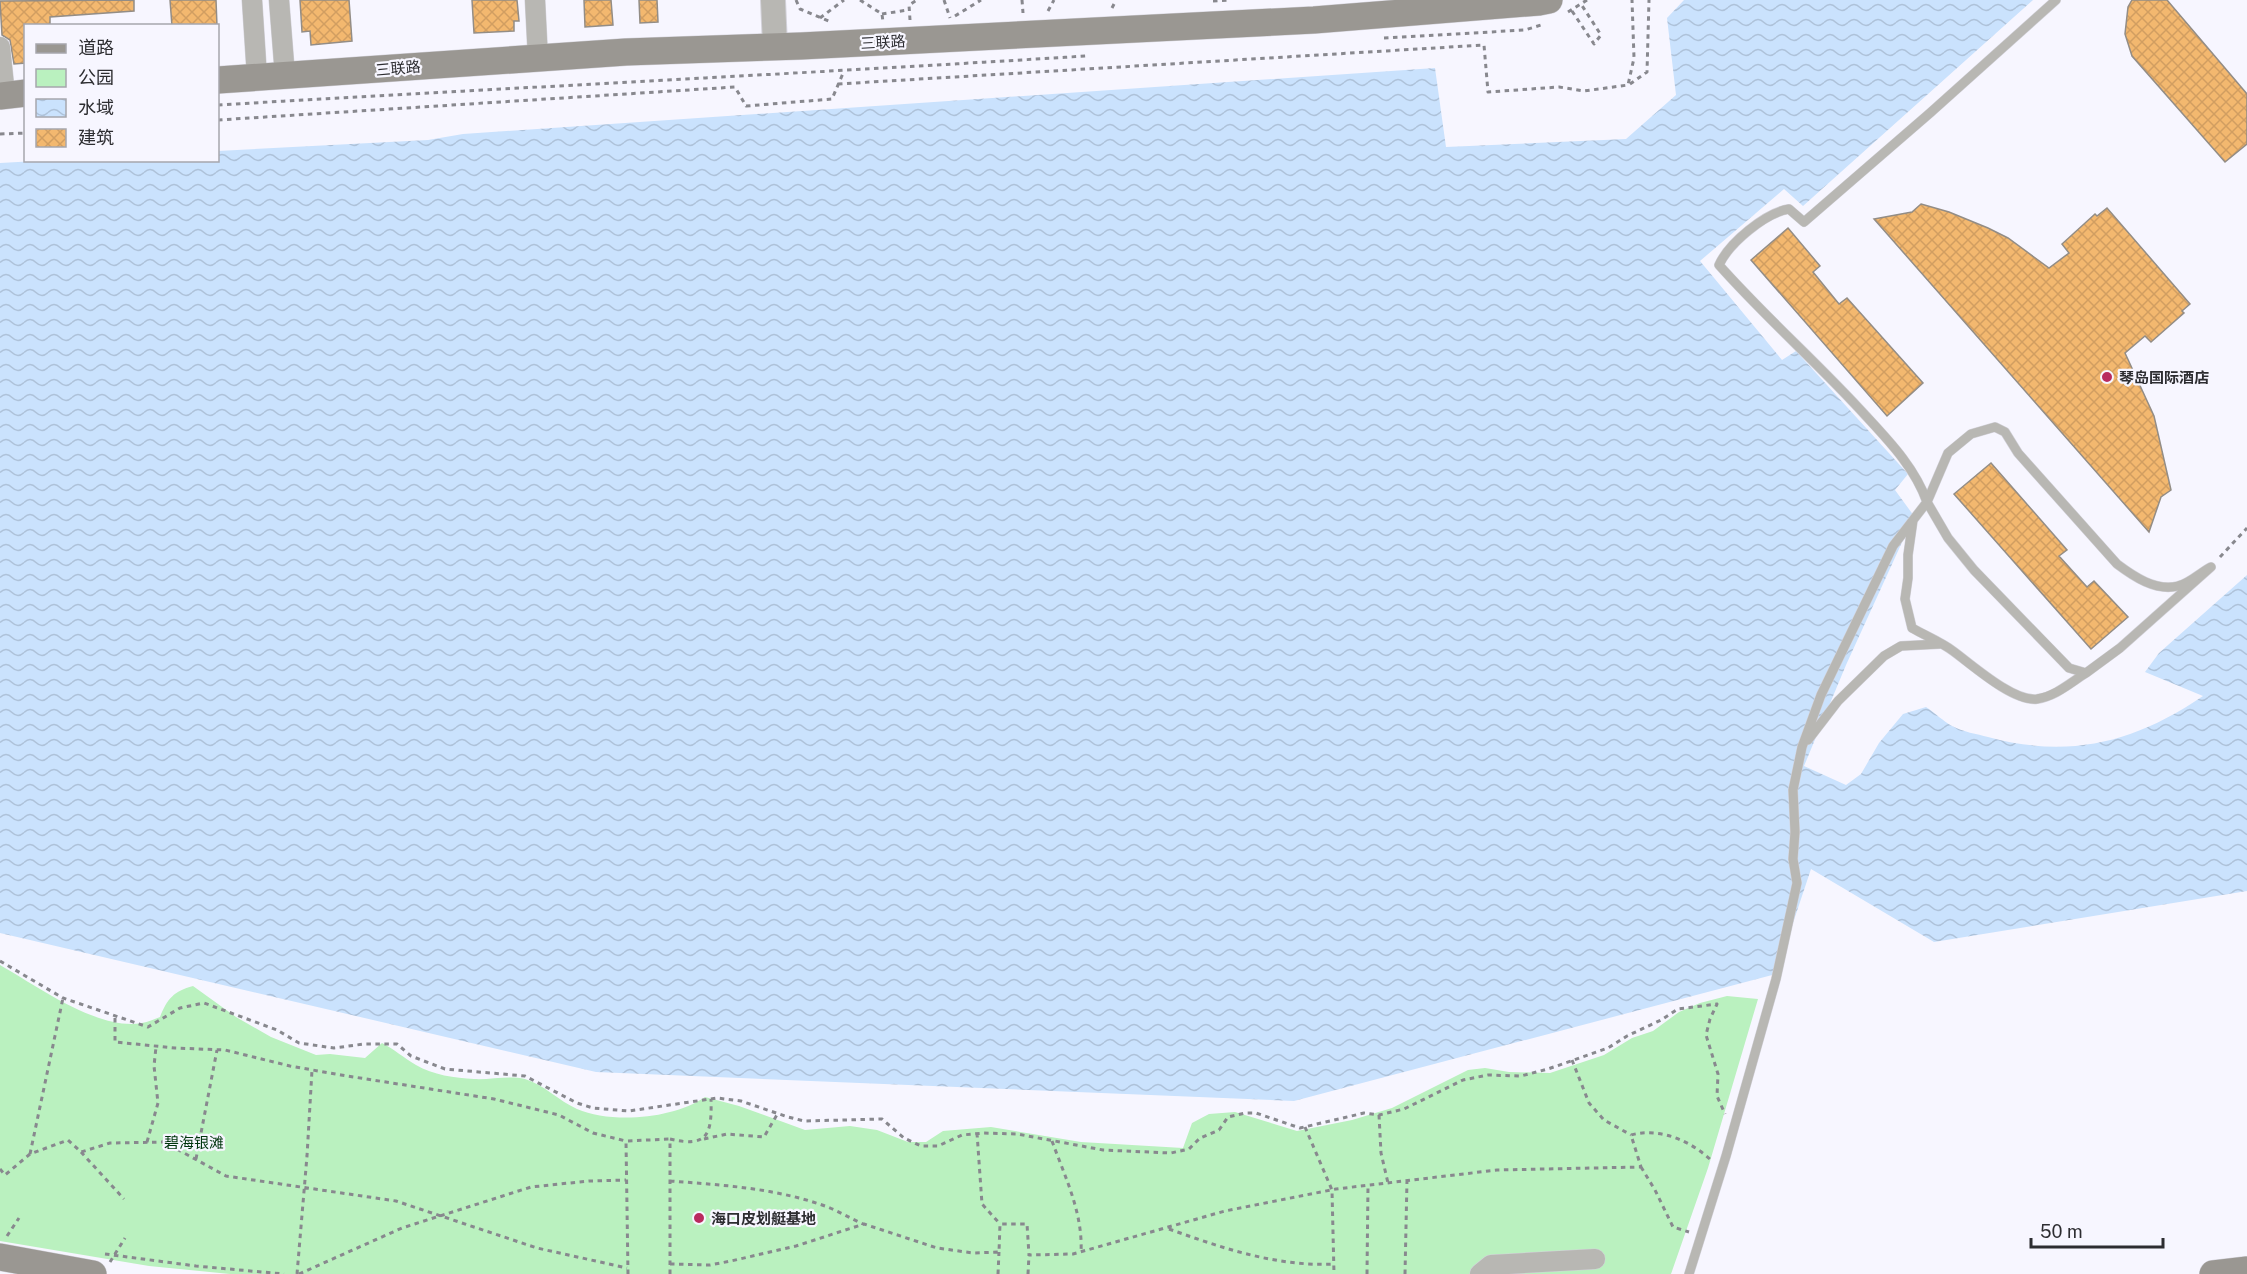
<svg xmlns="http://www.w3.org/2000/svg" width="2247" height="1274" viewBox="0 0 2247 1274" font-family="'Public Sans','Noto Sans SC',sans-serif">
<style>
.park{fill:#baf1bf}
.water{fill:url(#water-waves)}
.building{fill:url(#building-cross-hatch);stroke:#938d86;stroke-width:1.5}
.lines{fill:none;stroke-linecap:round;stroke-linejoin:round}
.service-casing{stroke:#d3d2da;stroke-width:10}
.minor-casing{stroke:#d3d2da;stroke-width:21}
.tertiary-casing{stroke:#d3d2da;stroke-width:26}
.secondary-casing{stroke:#d3d2da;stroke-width:28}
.path{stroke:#88888e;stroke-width:3;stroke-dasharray:4.5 4.5;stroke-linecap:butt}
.service{stroke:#b8b7b3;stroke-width:9}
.minor{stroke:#b8b7b3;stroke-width:20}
.tertiary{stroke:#b8b7b3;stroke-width:24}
.secondary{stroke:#9a9792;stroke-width:27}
.poi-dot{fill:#b92b5e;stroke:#f7f6ff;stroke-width:2}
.labels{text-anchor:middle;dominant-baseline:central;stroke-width:4.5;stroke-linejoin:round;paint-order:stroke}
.street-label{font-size:15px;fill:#2d2d31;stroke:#f7f6ff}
.poi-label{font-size:15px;font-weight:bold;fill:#2d2d31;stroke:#f7f6ff;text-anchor:start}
.park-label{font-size:15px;fill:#00350d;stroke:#f7f6ff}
</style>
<defs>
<pattern id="water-waves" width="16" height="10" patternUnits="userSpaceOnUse" patternTransform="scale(1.5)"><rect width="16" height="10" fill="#cae2fd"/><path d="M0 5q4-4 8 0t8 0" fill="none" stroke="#aec2d9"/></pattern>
<pattern id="building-cross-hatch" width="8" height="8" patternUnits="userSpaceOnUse" patternTransform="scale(1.5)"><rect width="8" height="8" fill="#f3b86f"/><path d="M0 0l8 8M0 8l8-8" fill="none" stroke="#d19e61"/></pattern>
</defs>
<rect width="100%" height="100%" fill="#f7f6ff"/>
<path class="park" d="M0,965C37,986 98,1031 142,1023C148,1022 154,1019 160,1017C167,999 174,991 193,986L236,1017L271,1037L316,1055L330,1054L365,1058L382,1043C394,1049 404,1058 416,1065C433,1075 455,1078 474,1079C491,1080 508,1075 525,1079C543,1084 559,1101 577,1109C612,1124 673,1119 705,1097L739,1106L805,1130L850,1126L877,1130L908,1142H926L943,1131L991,1127L1081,1142L1183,1148L1192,1123L1209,1114L1235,1112L1297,1131L1352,1120L1392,1108L1468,1070L1485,1068L1509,1072L1550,1073L1604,1055L1632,1038L1653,1031L1679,1012L1700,1003L1727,996L1758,999L1708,1168L1671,1274H230L149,1266L0,1241Z"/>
<path class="water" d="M1684,0H2033L1803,206L1784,189L1700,261L1782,360L1796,351L1908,474L1895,490L1914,516L1846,665L1804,766L1846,785L1861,774L1879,743L1903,714L1926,707C1935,713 1943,721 1952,726C1963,732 1977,734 1988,737C2069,759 2134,743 2203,696L2145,672L2159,653L2247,575V891L1934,942L1811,869L1776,974L1294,1101L596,1072L0,933V163L54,160H218V151L428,140L463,134L1435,68L1446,147L1626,139L1676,95L1667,18Z"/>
<path class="building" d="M134,0V11L50,17V26H26V63L14,64L10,40L2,35L0,1Z
M170,0H216L217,26H172Z
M300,0H349L352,41L311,45L310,31L302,32Z
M472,0H517L519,21H514V31L474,33Z
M584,0H611L613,25L585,27Z
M639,0H657L658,22L640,23Z
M2132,0H2167L2247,94V144L2225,162L2132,56L2125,34L2128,7Z
M1921,204L1949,212L1988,228L2008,238L2049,268L2069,253L2062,244L2095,214L2097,216L2107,208L2190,304L2182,311L2184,313L2151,342L2145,336L2125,353L2154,416L2171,490L2161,497L2149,532L1874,219L1912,212Z
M1788,228L1820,266L1813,272L1839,304L1847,298L1923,383L1887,416L1751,260Z
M1991,463L2067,550L2059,556L2087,587L2094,581L2128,617L2091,649L1954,494Z"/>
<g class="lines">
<g class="service-casing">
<path id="service" d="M1995,427L2005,432L2018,453L2117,564C2133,576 2156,592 2178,586C2189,584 2201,572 2211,567L2120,648L2086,673L2069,668L1974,570L1948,538L1927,502L1948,453L1971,434Z
M1913,520L1908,555V578L1905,599L1912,628C1926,636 1941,642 1953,651C1971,664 2013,702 2037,699C2056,696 2070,683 2086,673
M1808,740L1838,701L1884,656L1901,646L1940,644
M1689,1274L1726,1156L1776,979L1797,883L1793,859L1795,832L1793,790L1802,747L1821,695L1893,546L1927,502C1915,468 1890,442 1866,416C1819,364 1766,318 1719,265C1729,243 1765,213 1789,209L1804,222L1930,113L2056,0"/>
</g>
<g class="minor-casing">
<path id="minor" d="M252,0L257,77
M279,0L285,76
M535,0L538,59
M0,47L5,95
M1480,1274L1491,1265L1595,1259"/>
</g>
<g class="tertiary-casing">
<path id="tertiary" d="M773,0L775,46"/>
</g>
<g class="secondary-casing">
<path id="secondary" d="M218,80L626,52L801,46L1314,20L1539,2L1549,0
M0,96L26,93
M0,1257L93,1274
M2213,1274L2247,1270"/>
</g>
<path class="path" d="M796,0L800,9L831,22
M860,0L882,14L883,22
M944,0L950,18
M1022,0L1023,13
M1213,1L1230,0
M1112,8L1116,0
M1048,11L1054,0
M1572,11L1594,44L1601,35L1581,4
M1568,12L1587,0
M882,14L908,10
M955,16L981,0
M820,18L844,0
M910,20L909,5L917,0
M1384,38L1525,30L1541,25
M838,84L1484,45L1488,92L1559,87L1584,91L1628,85L1634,58L1632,0
M1630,84L1647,72L1649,0
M218,105C507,88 797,74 1086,56
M218,120L735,87L746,106L832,99L844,71
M0,134L26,133
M2220,557L2247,528
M0,961L63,998L148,1027L180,1008L204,1003L277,1030L299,1043L334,1048L364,1044H397L411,1056L445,1069L525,1076L577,1103L593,1108L629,1111L717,1098L741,1101L788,1117L804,1121L882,1119L904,1138L921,1146H938L962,1135L984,1133L1017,1134L1103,1150L1171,1153L1189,1149L1200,1138L1219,1130L1228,1117L1245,1113H1256L1300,1128L1364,1113L1379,1115L1404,1109L1463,1080L1488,1075L1521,1076L1548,1069L1608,1048L1627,1036L1661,1020L1678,1009L1717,1004L1710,1019L1706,1035L1718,1074L1717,1096L1725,1114
M115,1018V1042L175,1048L225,1050L290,1066L341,1075L494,1099L559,1115L593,1133L626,1141
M1572,1060L1589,1103L1604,1120L1631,1135
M1379,1115L1381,1153L1388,1183
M1305,1127L1332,1190L1334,1274
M977,1133L982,1204L1000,1224
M704,1139L727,1134L764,1137L778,1113
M1052,1141C1065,1177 1083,1213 1081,1252
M147,1142L158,1103L154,1066L156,1047
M81,1152L124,1199
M30,1154L63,998
M196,1159L217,1050
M1641,1167L1655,1190L1673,1227L1689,1232
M0,1169L5,1175L30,1154L68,1140L81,1152L110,1143L164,1142L226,1176L396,1201L537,1248L627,1268
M670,1181C722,1185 775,1188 825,1206C838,1211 850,1218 863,1224
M1169,1229C1222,1248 1277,1267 1334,1264
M7,1236L19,1218
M105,1254L196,1266L284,1274
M110,1262L125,1238
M670,1264L710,1265L731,1261L796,1246L864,1224L937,1248L973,1253L999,1252L1000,1224H1027L1029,1255L1073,1254L1225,1211L1336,1189L1497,1170L1641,1167L1631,1135C1660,1127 1691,1141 1712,1161
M297,1274L307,1156L312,1070
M299,1274L402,1228L531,1187L589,1181L626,1180
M628,1274L626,1141L670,1139
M670,1274V1139C708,1148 712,1134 711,1099
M998,1274L999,1252
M1028,1274L1029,1255
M1367,1274L1368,1186
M1405,1274L1407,1180"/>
<use href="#service" class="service"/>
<use href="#minor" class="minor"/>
<use href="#tertiary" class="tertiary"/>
<use href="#secondary" class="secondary"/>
</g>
<g class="poi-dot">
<circle cx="2107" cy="377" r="6"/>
<circle cx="699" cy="1218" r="6"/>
</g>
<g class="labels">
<g class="street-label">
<text transform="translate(883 42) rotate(-3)">三联路</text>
<text transform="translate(398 68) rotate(-5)">三联路</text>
</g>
<g class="poi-label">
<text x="2119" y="377">琴岛国际酒店</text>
<text x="711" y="1218">海口皮划艇基地</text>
</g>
<g class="park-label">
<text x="194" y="1142">碧海银滩</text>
</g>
</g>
<rect x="24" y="24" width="195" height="138" fill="#f7f6ff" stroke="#a6a6ad" stroke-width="1.5"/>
<rect x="36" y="44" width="30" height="9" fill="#9a9792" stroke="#a6a6ad" stroke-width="1.5"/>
<text x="78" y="54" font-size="18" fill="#2d2d31">道路</text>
<rect x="36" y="69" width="30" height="18" fill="#baf1bf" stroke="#a6a6ad" stroke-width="1.5"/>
<text x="78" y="84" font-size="18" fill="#2d2d31">公园</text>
<rect x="36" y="99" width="30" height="18" fill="url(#water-waves)" stroke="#a6a6ad" stroke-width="1.5"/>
<text x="78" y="114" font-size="18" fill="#2d2d31">水域</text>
<rect x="36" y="129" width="30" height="18" fill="url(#building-cross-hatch)" stroke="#a6a6ad" stroke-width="1.5"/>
<text x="78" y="144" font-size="18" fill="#2d2d31">建筑</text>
<path d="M2031 1238v9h132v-9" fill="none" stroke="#2d2d31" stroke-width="3"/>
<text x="2040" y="1238" font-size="18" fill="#2d2d31" stroke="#f7f6ff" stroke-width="4.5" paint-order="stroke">50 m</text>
</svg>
